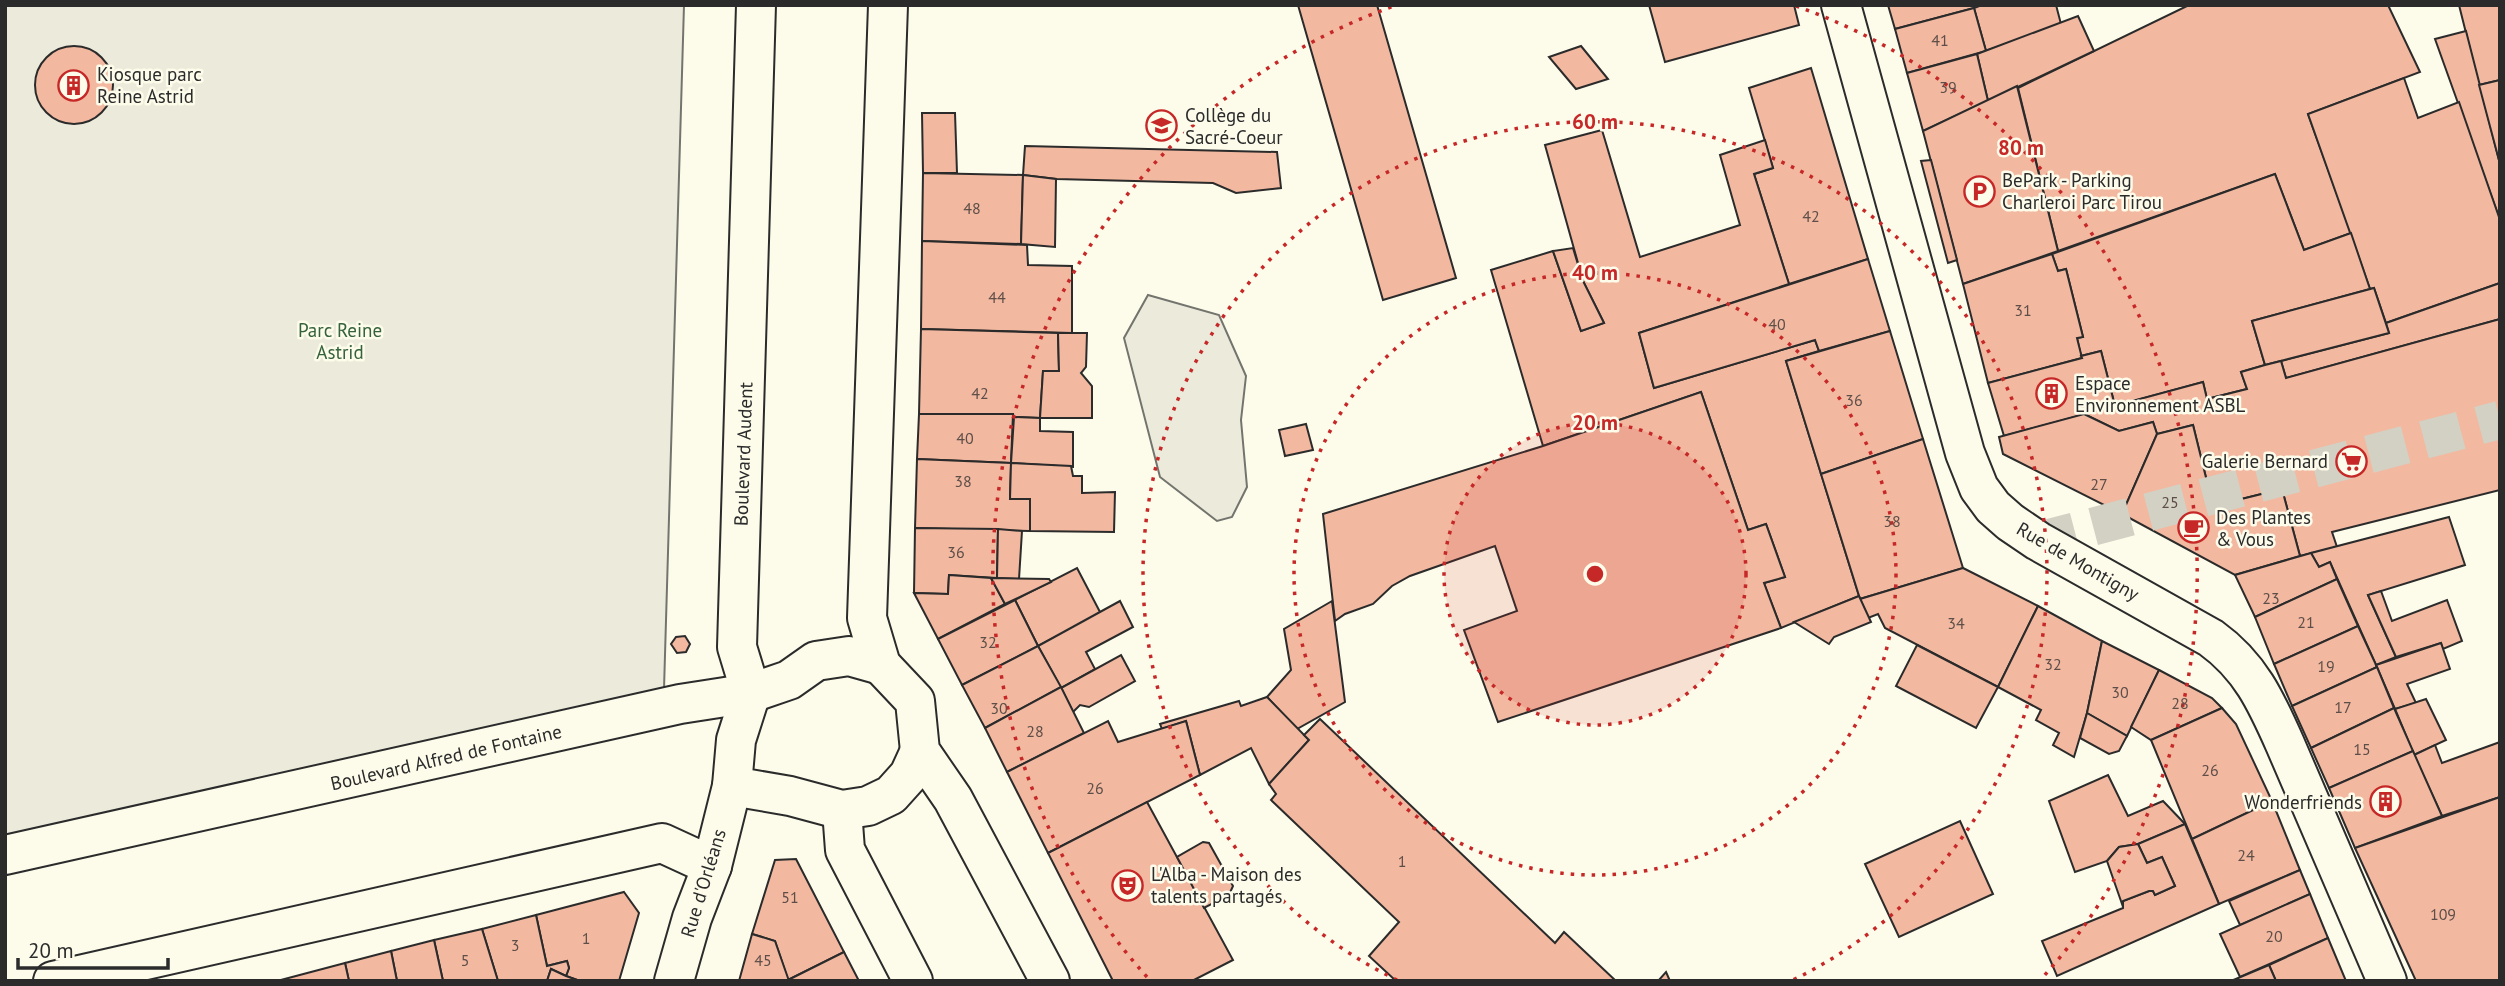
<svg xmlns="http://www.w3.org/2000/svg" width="2505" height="986" viewBox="0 0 2505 986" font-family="'PT Sans',sans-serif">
<rect width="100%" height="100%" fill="#fdfbea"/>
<!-- green -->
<g fill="#ecebdb" stroke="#74746e" stroke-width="2">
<path d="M5,5h679l-20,684 -659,148z"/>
<path d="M1148,295l71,20 27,61 -5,44 6,67 -15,30 -15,4 -57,-44 -36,-139z"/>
</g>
<!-- building -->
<g fill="#f2b8a0" stroke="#2b2b2b" stroke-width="2">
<path d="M1298,5h79l79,273 -73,22z"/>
<path d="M1649,5h145l5,20 -134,37z"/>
<path d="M1888,5h85l1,3 -79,21z"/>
<path d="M1982,5h74l5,19 -75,27 -12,-43z"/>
<path d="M2189,5h199l32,67 -112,42 43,119 -47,17 -29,-76 -217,77 -40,-163z"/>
<path d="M2459,5h41v75l-21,5z"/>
<path d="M1974,8l12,43 -79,22 -12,-44z"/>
<path d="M2078,16l16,35 -106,50 -11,-47z"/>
<path d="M2466,31l34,133v56l-65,-181z"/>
<path d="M1581,46l27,33 -32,10 -27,-32z"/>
<circle cx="74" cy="85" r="39"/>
<path d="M1977,54l11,47 -65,30 -16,-58z"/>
<path d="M1811,68l57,191 -79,25 -35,-110 19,-6 -24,-80z"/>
<path d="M2404,78l14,40 41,-16 41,118v63l-114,40 -12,-35 -4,1 -62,-175z"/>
<path d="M2500,80v84l-21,-79z"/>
<path d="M2017,86l41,165 -95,33 -40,-153z"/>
<path d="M922,113h33l2,60h-34z"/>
<path d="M1602,130l38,127 100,-32 -20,-70 45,-15 8,28 -19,6 35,110 -150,49 15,55 161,-48 4,11 -33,10 73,235 -78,32 -17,-45 21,-6 -19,-53 -18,6 -47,-138 -158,54 -52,-176 62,-19 28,80 23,-8 -21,-42 -38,-136z"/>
<path d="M1025,146l252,6 4,36 -45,5 -23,-10 -157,-4 -33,-4z"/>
<path d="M1931,160l26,100 -9,3 -27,-102z"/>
<path d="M923,173l100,2 -2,69 -99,-3z"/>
<path d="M2275,174l29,76 47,-17 19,56 -118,32 13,44 -24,7 6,17 -40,10 -4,-17 -88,24 -14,-55 -20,5 -4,-18 6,-1 -17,-68 -8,2 -6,-17z"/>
<path d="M1023,175l33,4 -1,68 -34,-3z"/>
<path d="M922,241l105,4 1,20 44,1v67l-151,-4z"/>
<path d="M1573,248l10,33 21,42 -23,8 -28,-80z"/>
<path d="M2052,254l6,17 8,-2 17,68 -6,1 5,20 -94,25 -25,-99z"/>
<path d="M1868,259l22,72 -71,20 -4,-11 -161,48 -15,-55z"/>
<path d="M2500,283v36l-214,59 -5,-17 108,-28 -3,-10z"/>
<path d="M2374,288l15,45 -124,32 -13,-44z"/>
<path d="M2500,319v171l-168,42 5,15 -37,9 -18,-67 -69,17 -20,-81 -36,9 -4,-12 -34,9 -35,-17 119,-32 4,17 40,-10 -6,-17 24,-7 16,-4 5,17z"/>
<path d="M921,329l137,4 1,38h-16l-3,47 -26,-1 -1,-3h-94z"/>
<path d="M1890,331l33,108 -102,35 -35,-113z"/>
<path d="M1058,333h29l-1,34 -5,6 11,13v32h-52l3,-47h16z"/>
<path d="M2101,351l14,55 -111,30 -16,-53 94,-25 -1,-2z"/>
<path d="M1701,392l47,138 18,-6 19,53 -21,6 17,45 -283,94 -34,-92 53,-19 -22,-65 -85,30 -18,10 -19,18 -28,10 -10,7 -12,-107 220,-68z"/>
<path d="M919,414h94l-2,49 -94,-4z"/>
<path d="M2084,414l35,17 34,-9 4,12 -35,80 -119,-60 -4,-17z"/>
<path d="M1014,417l26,1v13l33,1v35l-62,-4z"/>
<path d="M1306,424l7,26 -28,6 -6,-26z"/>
<path d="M2193,425l20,81 69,-17 18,67 -65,19 -113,-61 35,-80z"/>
<path d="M1923,439l40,129 -103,31 -39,-125z"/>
<path d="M917,459l94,4 -1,36h20v32l-115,-3z"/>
<path d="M1011,463l60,3 2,10h9v17l33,-1 -1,40 -84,-1v-32h-20z"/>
<path d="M2449,517l16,48 -97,30 28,62 -20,8 -46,-103 -11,5 -8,-14z"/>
<path d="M915,528l83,1 -1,49 -48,-3 -1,19 -34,-1z"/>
<path d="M998,529l24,2 -3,48 -22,-1z"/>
<path d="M2311,553l8,14 11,-5 7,17 -82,38 -20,-42z"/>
<path d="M1077,568l23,44 -11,8 -51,26 -23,-46z"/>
<path d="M1963,568l75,38 -40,81 -113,-59 -7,-14 -10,4 -8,-19z"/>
<path d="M949,575l42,3 14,26 -67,35 -24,-46 34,1z"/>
<path d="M991,578l58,1 2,3 -46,22z"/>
<path d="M2337,579l21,47 -84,38 -19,-47z"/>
<path d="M2381,591l11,30 55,-21 15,41 -19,8 -2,-6 -45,14 -28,-62z"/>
<path d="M1859,596l12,26 -37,15 -5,7 -35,-22z"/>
<path d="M1015,600l23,46 -76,39 -24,-46z"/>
<path d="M1120,601l13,26 -47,25 9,17 -34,19 -23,-42z"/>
<path d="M1332,601l13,101 -48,27 -30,-32 24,-27 -7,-41z"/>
<path d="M2038,606l64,35 -15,72 -13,44 -21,-12 6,-12 -23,-13 5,-10 -43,-23z"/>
<path d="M2358,626l19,41 -85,39 -18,-42z"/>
<path d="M685,636l5,8 -4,8 -9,1 -6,-9 5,-7z"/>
<path d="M2102,641l57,29 -32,66 -40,-23z"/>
<path d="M2441,643l9,26 -43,15 9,19 -21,6 -19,-44z"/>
<path d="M1917,645l81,42 -22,41 -80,-42z"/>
<path d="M1038,646l23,41 -76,41 -23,-43z"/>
<path d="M1121,655l14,26 -46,26 -9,-2 -7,7 -12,-24z"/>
<path d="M2377,667l17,41 -83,40 -19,-42z"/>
<path d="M2159,670l53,28 10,10 -71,32 -20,-13z"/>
<path d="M1061,687l23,46 -77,39 -22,-44z"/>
<path d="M1267,697l42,43 -40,44 -18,-36 -51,27 -14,-54 -24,8 -2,-5 79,-23 2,5z"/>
<path d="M2426,699l20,41 -32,15 -19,-46z"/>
<path d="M2222,708l14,16 36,77 -80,38 -41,-99z"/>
<path d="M2394,708l19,43 -84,37 -18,-40z"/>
<path d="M2087,713l40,23 -8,15 -10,3 -29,-16z"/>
<path d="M1320,719l235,224 9,-11 52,49h-220l-27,-25 30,-34 -128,-122 5,-6 -7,-10 40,-44 -5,-5z"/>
<path d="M1108,721l10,21 68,-21 14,54 -152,78 -41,-81z"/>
<path d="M2500,742v55l-58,19 -28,-61 21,-10 7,18z"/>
<path d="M2413,751l29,65 -87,32 -26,-60z"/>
<path d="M2108,775l20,41 35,-15 22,23 -47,20 -19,3 -12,14 -32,11 -26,-71z"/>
<path d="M2500,797v184h-84l-61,-133z"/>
<path d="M2272,801l28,69 -81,34 -27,-65z"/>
<path d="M1147,802l86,158 -41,21h-79l-65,-128z"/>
<path d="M1960,821l33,73 -94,43 -34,-73z"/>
<path d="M2185,824l34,80 -162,72 -15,-35 81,-33v-7l26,-10h4l2,4 20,-9 -13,-29 -15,6 -9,-19z"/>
<path d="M1203,842l6,1 24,43 -4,9 -25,13 -27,-51z"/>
<path d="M2138,844l9,19 15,-6 13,29 -20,9 -2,-4h-4l-26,10 -1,3 -15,-43 12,-14z"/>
<path d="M796,859l48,93 -56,28 -13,-39 -23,-7 23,-74z"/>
<path d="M2300,870l10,24 -70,31 -11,-24z"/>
<path d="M624,892l15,21 -20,68h-39l-14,-5 3,-8 -2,-7 -20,5 -11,-51z"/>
<path d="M2310,894l18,44 -88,39 -20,-43z"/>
<path d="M536,915l11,51 20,-5 2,7 -3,8 -15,-7 -4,12h-49l-16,-52z"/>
<path d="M482,929l16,52h-55l-9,-41z"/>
<path d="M752,934l23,7 14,40h-50z"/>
<path d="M2328,938l18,43h-70l-7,-16z"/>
<path d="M434,940l9,41h-46l-6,-30z"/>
<path d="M391,951l6,30h-48l-4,-18z"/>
<path d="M844,952l15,29 -71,-1z"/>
<path d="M345,963l4,18h-72z"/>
<path d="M2269,965l7,16h-45z"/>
<path d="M551,969l15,7 14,5h-33z"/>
<path d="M1666,972l4,9h-12z"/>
</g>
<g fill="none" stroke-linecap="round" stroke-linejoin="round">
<!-- street-tunnel -->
<path stroke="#d3d1c4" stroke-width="38" stroke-dasharray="38 19" stroke-linecap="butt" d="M2038,541l462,-121"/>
<defs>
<g id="street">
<path d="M1841,5l124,448 14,35 14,19 17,15 28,19 173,97c39,28 55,63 74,106l102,237"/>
<path d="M5,855l675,-151 71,-11"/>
<path d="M53,981l609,-138 50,23"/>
<path d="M674,981l18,-63 20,-52 20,-80"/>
</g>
<g id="secondary">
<path d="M756,5l-19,642 14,46 -15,47 -4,46 58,10 52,14 26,-4 23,-11 18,-20 11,-24"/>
<path d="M888,5l-21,613 14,47 34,36 5,50 33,48 97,182"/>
<path d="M751,693l38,-13 27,-19 33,-5 32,9"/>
<path d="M842,810l3,40 68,131"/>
</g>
</defs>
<!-- street casing -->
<use href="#street" stroke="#2b2b2b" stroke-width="42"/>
<!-- secondary casing -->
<use href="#secondary" stroke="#2b2b2b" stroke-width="42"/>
<!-- street -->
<use href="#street" stroke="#fdfbea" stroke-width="38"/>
<!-- secondary -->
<use href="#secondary" stroke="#fdfbea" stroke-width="38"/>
</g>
<!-- distance rings -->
<circle cx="1595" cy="574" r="151" fill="#c62828" fill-opacity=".12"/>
<g fill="none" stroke="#c62828" stroke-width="3.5" stroke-dasharray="3.5 7">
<circle cx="1595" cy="574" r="151"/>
<circle cx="1595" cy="574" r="301"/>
<path d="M1397 980A452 452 0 1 1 1793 980"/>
<path d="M1147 977A603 603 0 0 1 1394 6M1796 6A603 603 0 0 1 2043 977"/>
</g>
<!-- icons -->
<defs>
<symbol id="building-ring" viewBox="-11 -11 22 22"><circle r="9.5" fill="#fdfbea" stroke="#c62828" stroke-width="1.5"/><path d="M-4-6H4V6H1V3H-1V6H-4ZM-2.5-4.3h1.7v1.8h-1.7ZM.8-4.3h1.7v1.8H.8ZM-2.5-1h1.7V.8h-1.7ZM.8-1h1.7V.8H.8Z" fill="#c62828"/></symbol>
<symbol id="school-ring" viewBox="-11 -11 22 22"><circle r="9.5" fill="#fdfbea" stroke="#c62828" stroke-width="1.5"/><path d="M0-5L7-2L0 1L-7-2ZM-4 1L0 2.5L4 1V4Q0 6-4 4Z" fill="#c62828"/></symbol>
<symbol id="parking-ring" viewBox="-11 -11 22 22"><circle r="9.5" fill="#fdfbea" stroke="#c62828" stroke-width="1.5"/><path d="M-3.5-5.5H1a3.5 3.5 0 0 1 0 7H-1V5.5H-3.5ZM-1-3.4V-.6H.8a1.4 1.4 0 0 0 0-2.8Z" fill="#c62828"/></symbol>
<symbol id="supermarket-ring" viewBox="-11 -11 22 22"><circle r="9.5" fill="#fdfbea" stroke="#c62828" stroke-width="1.5"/><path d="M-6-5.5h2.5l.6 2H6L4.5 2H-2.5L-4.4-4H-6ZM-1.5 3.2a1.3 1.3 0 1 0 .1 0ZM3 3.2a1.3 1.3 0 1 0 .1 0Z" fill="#c62828"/></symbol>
<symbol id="cafe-ring" viewBox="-11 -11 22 22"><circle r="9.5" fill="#fdfbea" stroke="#c62828" stroke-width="1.5"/><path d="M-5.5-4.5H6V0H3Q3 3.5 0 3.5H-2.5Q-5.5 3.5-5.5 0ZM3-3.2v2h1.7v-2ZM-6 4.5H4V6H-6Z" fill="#c62828"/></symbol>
<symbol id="theatre-ring" viewBox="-11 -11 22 22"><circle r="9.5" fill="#fdfbea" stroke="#c62828" stroke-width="1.5"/><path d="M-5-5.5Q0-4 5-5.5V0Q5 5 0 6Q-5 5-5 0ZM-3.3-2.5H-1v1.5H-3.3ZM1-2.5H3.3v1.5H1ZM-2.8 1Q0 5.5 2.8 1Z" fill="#c62828"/></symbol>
</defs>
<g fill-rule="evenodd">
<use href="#building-ring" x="56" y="68" width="35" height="35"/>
<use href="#school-ring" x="1144" y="108" width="35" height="35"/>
<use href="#parking-ring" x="1962" y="174" width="35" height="35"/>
<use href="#building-ring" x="2034" y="376" width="35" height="35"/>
<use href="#supermarket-ring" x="2334" y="444" width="35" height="35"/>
<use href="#cafe-ring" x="2176" y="510" width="35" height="35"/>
<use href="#building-ring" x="2368" y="784" width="35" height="35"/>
<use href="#theatre-ring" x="1110" y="868" width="35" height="35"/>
</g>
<g text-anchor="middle" stroke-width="5" stroke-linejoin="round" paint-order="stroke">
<!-- number labels -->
<g font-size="16" fill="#5d4e48">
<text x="1940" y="46">41</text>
<text x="1948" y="93">39</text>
<text x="972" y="214">48</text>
<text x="1811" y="222">42</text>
<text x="997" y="303">44</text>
<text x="2023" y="316">31</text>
<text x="1777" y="330">40</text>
<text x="980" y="399">42</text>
<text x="1854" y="406">36</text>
<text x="965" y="444">40</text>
<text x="963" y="487">38</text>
<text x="2099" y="490">27</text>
<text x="2170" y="508">25</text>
<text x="1892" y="527">38</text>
<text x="956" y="558">36</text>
<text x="2271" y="604">23</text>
<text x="2306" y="628">21</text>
<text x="1956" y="629">34</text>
<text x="988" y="648">32</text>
<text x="2053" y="670">32</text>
<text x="2326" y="672">19</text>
<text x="2120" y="698">30</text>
<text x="2180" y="709">28</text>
<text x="2343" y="713">17</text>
<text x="999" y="714">30</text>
<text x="1035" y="737">28</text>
<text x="2362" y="755">15</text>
<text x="2210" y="776">26</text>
<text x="1095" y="794">26</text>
<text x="2246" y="861">24</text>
<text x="1402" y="867">1</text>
<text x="790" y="903">51</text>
<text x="2443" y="920">109</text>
<text x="2274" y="942">20</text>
<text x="586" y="944">1</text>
<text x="515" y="951">3</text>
<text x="465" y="966">5</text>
<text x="763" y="966">45</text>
</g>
<!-- poi labels -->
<g font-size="19" fill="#2b2b2b" stroke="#fdfbea" text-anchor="start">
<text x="97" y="81">Kiosque parc<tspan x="97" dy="22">Reine Astrid</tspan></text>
<text x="1185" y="122">Collège du<tspan x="1185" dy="22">Sacré-Coeur</tspan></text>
<text x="2002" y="187">BePark - Parking<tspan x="2002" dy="22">Charleroi Parc Tirou</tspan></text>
<text x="2075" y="390">Espace<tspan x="2075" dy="22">Environnement ASBL</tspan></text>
<text x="2328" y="468" text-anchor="end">Galerie Bernard</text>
<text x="2216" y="524">Des Plantes<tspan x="2216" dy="22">&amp; Vous</tspan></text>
<text x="2362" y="809" text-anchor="end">Wonderfriends</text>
<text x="1151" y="881">L'Alba - Maison des<tspan x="1151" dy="22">talents partagés</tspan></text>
</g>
<!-- park labels -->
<g font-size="19" fill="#34623c" stroke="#fdfbea">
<text x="340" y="337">Parc Reine<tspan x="340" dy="22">Astrid</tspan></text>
</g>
<!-- street labels -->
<g font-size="19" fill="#2b2b2b" stroke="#fdfbea">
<text transform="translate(743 454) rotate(-88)" y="7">Boulevard Audent</text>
<text transform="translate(2078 561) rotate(30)" y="7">Rue de Montigny</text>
<text transform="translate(446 757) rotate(-13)" y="7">Boulevard Alfred de Fontaine</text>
<text transform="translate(703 883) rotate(-73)" y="7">Rue d'Orléans</text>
</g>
</g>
<circle cx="1595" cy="574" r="10" fill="#c62828" stroke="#fdfbea" stroke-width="3.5"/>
<g font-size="21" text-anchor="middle" font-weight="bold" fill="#c62828" stroke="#fdfbea" stroke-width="5" stroke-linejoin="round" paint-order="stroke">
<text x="1595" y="129">60 m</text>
<text x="2021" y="155">80 m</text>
<text x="1595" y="280">40 m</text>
<text x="1595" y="430">20 m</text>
</g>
<!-- border -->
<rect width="2505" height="986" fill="none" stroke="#2b2b2b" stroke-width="14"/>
<!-- scale -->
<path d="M18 958v10h150v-10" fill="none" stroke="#2b2b2b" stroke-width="3.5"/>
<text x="28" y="958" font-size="21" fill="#2b2b2b" stroke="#fdfbea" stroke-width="5" paint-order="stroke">20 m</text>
</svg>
